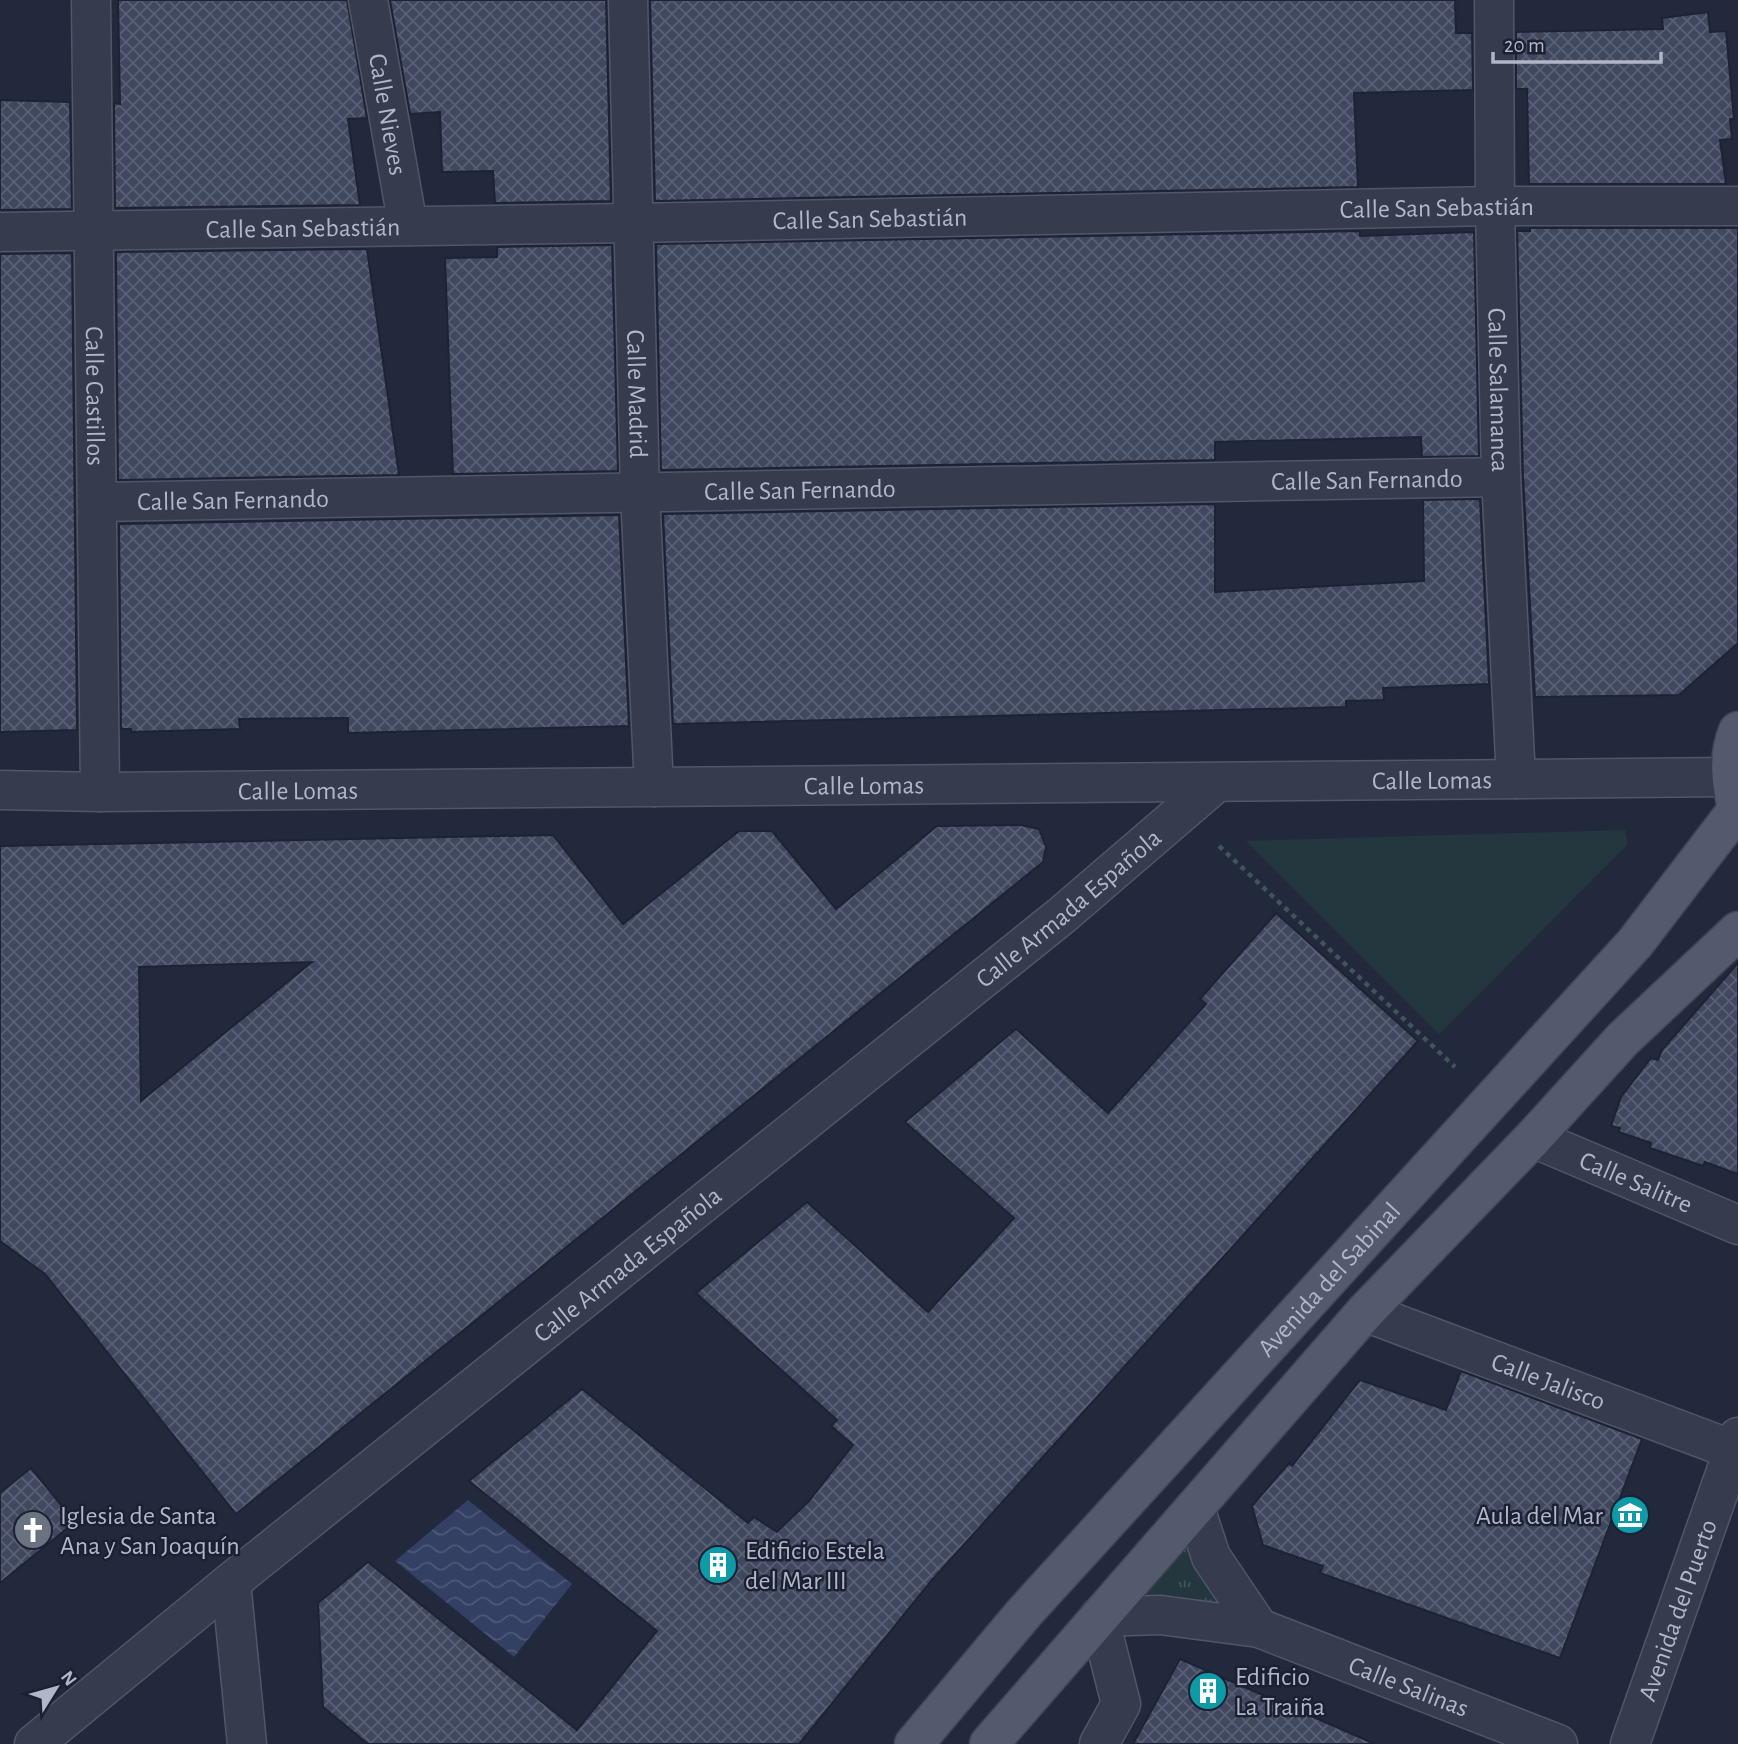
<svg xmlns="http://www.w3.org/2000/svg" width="1738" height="1744" viewBox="0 0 1738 1744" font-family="'Alegreya Sans',sans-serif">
<defs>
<pattern id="grass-tufts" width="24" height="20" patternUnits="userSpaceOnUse" patternTransform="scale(1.75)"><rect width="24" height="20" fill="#24373e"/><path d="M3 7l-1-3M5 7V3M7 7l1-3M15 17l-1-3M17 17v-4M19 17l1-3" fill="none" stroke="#415258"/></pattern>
<pattern id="water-waves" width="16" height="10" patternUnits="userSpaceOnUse" patternTransform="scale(1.75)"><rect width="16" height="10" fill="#333f63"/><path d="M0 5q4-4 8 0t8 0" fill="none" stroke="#4e5878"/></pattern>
<pattern id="building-cross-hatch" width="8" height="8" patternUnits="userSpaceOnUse" patternTransform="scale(1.75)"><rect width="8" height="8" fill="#40485f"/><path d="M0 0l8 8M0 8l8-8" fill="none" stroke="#596074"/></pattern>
</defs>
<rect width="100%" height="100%" fill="#22293d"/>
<!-- grass -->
<path fill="url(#grass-tufts)" d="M1191,1527l48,88 -119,-9z"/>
<!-- park -->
<path fill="#24373e" d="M1625,830l3,14 -189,190 -193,-193z"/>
<!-- water -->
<path fill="url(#water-waves)" d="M468,1500l104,84 -58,73 -119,-96z"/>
<!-- building -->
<g fill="url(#building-cross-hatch)" stroke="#1d2334" stroke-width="2" fill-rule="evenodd">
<path d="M118,0h229l20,118 -19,1 12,86 -245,3 -1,-105 6,1z"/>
<path d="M390,0h216l5,201 -116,2 -2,-32 -51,1 -2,-60 -30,2z"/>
<path d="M650,0h805l1,33h16l1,57 -119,3 4,94 -703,14z"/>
<path d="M1708,12l2,20 16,-1 8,88h-4l2,20 -12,1 6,44h-197l-2,-95h-11v-57l147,-3 -1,-11z"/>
<path d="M0,100l70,2 2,107 -72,1z"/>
<path d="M1530,228h208v415l-59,52 -144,2 -12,-221 -6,-245h13z"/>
<path d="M1360,231v5l114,-4 5,224 -57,1 -1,-20 -206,5v18l-554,10 -5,-226z"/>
<path d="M612,245l6,226 -165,3 -8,-216 52,-1v-10z"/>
<path d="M367,249l32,226 -281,5 -2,-228z"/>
<path d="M72,253l5,477 -77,2v-478z"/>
<path d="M1480,499l9,185 -106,4 1,12 -38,1v6l-673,17 -10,-210 552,-10v88l209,-11 -1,-81z"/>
<path d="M619,515l10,211 -281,7v-15l-109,1 1,10 -109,3v-3h-10l-2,-205z"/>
<path d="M1021,825l18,4 7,18 -3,15 -807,652 -191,-240 -45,-33v-395l553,-11 70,89 116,-93h33l64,78 101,-83zM312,962l-171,139 -2,-134z"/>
<path d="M1276,913l142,128 -486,539 -133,164h-431l-45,-37 -5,-104 50,-41 209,168 80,-99 -188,-150 113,-92 166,134 6,-6 23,15 32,-31 44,-56 -22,-19 6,-6 -141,-127 111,-91 121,110 86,-94 -109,-96 111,-93 92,84 98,-109 -6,-5z"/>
<path d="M1738,963v211l-33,-12 -2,4 -53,-18 1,-5 -32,-11 1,-4 -9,-2 10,-29 30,-39 7,2 4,-10z"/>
<path d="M1461,1371l181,68 -82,219 -240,-85 3,-7 -60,-21 -11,-39 37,-43 3,3 68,-86 86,30z"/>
<path d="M31,1468l44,54 -75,61v-90z"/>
<path d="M1180,1659l195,85h-242z"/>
</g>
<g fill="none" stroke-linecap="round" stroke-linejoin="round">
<defs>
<g id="minor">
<path id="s1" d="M91,0l9,792"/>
<path id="s2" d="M368,0l40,226"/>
<path id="s3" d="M628,0l12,493 14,294"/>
<path id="s4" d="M1494,0l1,206 6,271 15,302"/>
<path id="s5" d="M0,232l632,-9 863,-17h243"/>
<path id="s6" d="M98,502l1403,-25"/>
<path id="s7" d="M0,790l100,2 1630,-15"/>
<path id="s8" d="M1533,1138l205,87"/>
<path id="s9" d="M1365,1312l368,138"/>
<path d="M1195,1508l16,49 48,71"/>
<path d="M231,1582l16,162"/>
<path id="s10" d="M34,1744l197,-162 830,-666 156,-134"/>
<path id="s11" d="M1099,1744l22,-40 -22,-87 61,-2 99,13 299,116"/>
<path id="s12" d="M1630,1744l108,-307"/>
</g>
<g id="major">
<path d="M1738,731c-11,26 -7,54 0,80"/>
<path id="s13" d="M914,1744l110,-131 611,-670 102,-133"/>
<path d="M989,1744l376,-432 168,-174 90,-99 115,-108"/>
</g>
</defs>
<!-- minor casing -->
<use href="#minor" stroke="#515668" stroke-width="41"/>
<!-- major casing -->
<use href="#major" stroke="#3f4556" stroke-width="41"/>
<!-- path -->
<path stroke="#42545b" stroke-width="4.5" stroke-dasharray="5 5" stroke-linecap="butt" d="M1219,846l236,221"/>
<!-- minor -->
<use href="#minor" stroke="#363c4d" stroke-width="38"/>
<!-- major -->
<use href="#major" stroke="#535a6d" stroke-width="38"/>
</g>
<!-- icons -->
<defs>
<symbol id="museum-disc" viewBox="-11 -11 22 22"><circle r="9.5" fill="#0f9aa8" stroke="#1b2132"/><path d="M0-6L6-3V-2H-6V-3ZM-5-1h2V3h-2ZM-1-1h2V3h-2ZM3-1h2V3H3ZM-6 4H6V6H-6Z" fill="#fff"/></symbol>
<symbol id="church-disc" viewBox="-11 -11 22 22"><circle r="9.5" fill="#6b7280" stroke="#1b2132"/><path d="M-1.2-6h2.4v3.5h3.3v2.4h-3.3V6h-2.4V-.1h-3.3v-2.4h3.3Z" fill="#fff"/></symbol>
<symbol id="building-disc" viewBox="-11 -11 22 22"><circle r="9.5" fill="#0f9aa8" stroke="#1b2132"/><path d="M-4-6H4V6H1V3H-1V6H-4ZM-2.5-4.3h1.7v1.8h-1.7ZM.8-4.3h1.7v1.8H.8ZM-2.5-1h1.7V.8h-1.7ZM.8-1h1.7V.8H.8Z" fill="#fff"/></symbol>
</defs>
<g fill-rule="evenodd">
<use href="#museum-disc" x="1608" y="1493" width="44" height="44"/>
<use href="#church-disc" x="11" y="1508" width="44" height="44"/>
<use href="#building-disc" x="696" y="1543" width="44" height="44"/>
<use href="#building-disc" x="1186" y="1669" width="44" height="44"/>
</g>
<g text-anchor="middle" stroke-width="5" stroke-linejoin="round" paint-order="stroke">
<!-- street labels -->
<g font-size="26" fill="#b1b6c8" stroke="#1b2132">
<text dy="9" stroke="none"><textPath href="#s2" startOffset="116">Calle Nieves</textPath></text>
<text dy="9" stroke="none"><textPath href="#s5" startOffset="1437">Calle San Sebastián</textPath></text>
<text dy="9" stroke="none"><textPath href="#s5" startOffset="870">Calle San Sebastián</textPath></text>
<text dy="9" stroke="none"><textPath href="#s5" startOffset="303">Calle San Sebastián</textPath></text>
<text dy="9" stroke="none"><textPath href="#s4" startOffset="390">Calle Salamanca</textPath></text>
<text dy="9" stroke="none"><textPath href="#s3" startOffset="394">Calle Madrid</textPath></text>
<text dy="9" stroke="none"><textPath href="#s1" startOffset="396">Calle Castillos</textPath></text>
<text dy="9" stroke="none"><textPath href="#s6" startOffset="1269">Calle San Fernando</textPath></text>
<text dy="9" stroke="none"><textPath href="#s6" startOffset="702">Calle San Fernando</textPath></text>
<text dy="9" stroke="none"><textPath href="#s6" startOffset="135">Calle San Fernando</textPath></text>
<text dy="9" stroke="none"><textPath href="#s7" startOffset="1432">Calle Lomas</textPath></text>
<text dy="9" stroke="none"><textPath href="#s7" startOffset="864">Calle Lomas</textPath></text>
<text dy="9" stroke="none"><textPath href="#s7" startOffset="298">Calle Lomas</textPath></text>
<text dy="9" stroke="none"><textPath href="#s10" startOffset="1330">Calle Armada Española</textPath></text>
<text dy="9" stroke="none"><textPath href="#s8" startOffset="112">Calle Salitre</textPath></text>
<text dy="9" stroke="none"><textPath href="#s10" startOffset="763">Calle Armada Española</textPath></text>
<text dy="9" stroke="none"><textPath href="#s13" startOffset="623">Avenida del Sabinal</textPath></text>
<text dy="9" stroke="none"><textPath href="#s9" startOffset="196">Calle Jalisco</textPath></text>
<text dy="9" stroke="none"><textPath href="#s12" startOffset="142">Avenida del Puerto</textPath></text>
<text dy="9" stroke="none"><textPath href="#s11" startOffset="457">Calle Salinas</textPath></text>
</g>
<!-- poi labels -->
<g font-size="26" fill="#b1b6c8" stroke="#1b2132" text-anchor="start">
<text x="60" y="1524">Iglesia de Santa<tspan x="60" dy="30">Ana y San Joaquín</tspan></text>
<text x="1603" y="1524" text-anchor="end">Aula del Mar</text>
<text x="745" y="1559">Edificio Estela<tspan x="745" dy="30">del Mar III</tspan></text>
<text x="1235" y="1685">Edificio<tspan x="1235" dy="30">La Traiña</tspan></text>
</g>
</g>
<!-- north arrow -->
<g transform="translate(56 1688) rotate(53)" stroke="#1b2132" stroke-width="5" paint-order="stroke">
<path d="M0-5L12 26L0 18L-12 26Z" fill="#b1b6c8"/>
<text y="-10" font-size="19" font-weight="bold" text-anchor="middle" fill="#b1b6c8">N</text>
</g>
<!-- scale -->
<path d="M1493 52v10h168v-10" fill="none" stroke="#b1b6c8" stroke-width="3.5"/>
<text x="1504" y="52" font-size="21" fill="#b1b6c8" stroke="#1b2132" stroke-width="5" paint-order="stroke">20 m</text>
</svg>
